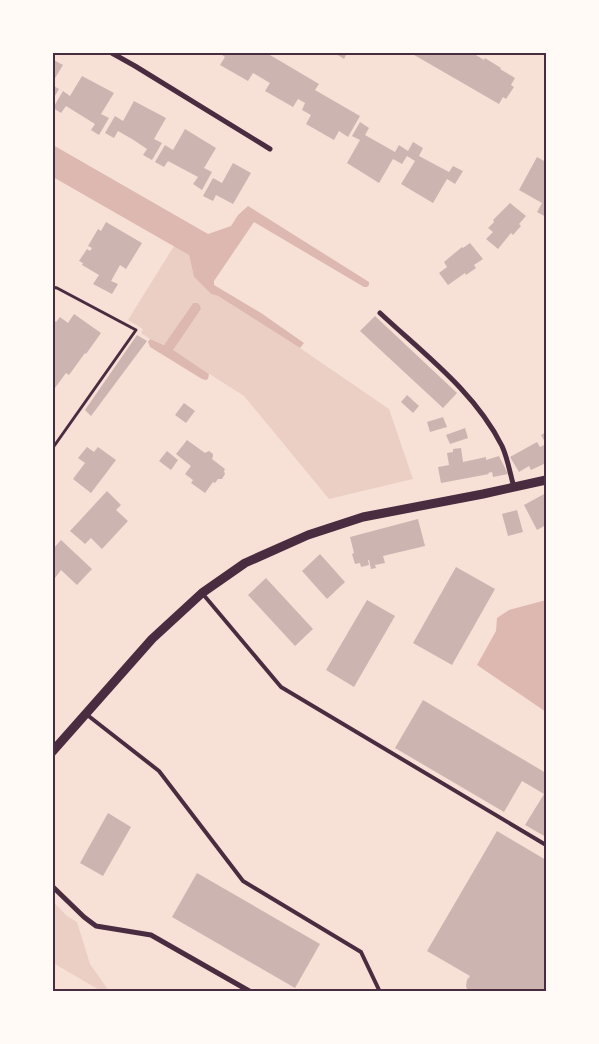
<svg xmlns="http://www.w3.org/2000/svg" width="599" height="1044" viewBox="0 0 599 1044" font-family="Roboto,sans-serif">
<rect width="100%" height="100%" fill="#f7e1d7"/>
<!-- green -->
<g fill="#ebcfc5">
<path d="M174,246l15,9 5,22 17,17 7,2 82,52 89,61 24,70 -84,20 -85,-103 -72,-46 29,-41 -9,-5 -28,41 -14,-6 -9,-6 2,-4 -15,-9z"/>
<path d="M53,902l14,14 10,6 13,42 19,27h-8l-48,-28z"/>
</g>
<!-- water -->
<g fill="#dcb8b0">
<path d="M53,145l155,89 23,-8 7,-11 10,-9 121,76v3l-2,2h-3l-110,-65 -40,59v4l47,28 43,30 -4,5 -82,-52 -7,-2 -17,-17 -5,-22 -136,-78z"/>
<path d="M193,303h4l2,1 2,5 -28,41 36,24 -1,5 -2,1 -4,-1 -52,-32 -2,-5 2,-3 14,6z"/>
<path d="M546,600v112l-69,-47 19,-34 1,-13 12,-8z"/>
</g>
<!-- building -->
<g fill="#ccb4b1">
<path d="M218,52h47l54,32 -4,6 45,26 -12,21 -9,-6 -5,9 -28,-16 5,-9 -9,-5 3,-7 -7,-4 -5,8 -28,-16 5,-8 -17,-10 -5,8 -28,-16 5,-8z"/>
<path d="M333,52h13l1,1 -3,6z"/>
<path d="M409,52h62l13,8 1,-2 16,10 -1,1 15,9 -4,7 3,2 -8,12 -3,-2 -4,7z"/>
<path d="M52,59l11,6 -11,18z"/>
<path d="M82,76l32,17 -13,21 8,4 -10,17 -8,-5 4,-6 -29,-18 -5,7 -8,-5 10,-17 7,5z"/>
<path d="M52,85l7,4 -7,12z"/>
<path d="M134,101l32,17 -12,21 8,4 -10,17 -9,-5 4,-6 -15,-10 -14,-8 -4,7 -9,-5 10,-17 8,5z"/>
<path d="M360,122l9,6 -4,7 30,17 4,-7 9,6 5,-9 10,6 -4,8 30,16 4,-6 10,5 -8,13 -8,-5 -14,24 -32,-19 14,-23 -8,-5 -5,8 -9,-5 -14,24 -32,-20 13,-23 -8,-4z"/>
<path d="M185,129l31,19 -12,20 8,4 -10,18 -9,-6 5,-7 -30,-16 -4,6 -9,-5 10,-17 8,5z"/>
<path d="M537,157l9,5v55l-9,-5 5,-9 -23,-13z"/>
<path d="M233,163l18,10 -18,31 -17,-9 -3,6 -10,-5 10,-18 9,5z"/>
<path d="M510,203l16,13 -7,8 2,2 -8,9 -2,-2 -13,16 -12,-10 7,-7 -5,-4 6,-6 -1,-2z"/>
<path d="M106,222l36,21 -16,26 -6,-4 -9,16 7,3 -6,10 -19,-10 6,-9 -17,-10 1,-2 -4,-2 8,-12 3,2 2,-3 -4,-2 10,-17 3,2z"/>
<path d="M470,243l13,16 -9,6 2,3 -10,7 -1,-2 -17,12 -9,-12 8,-6 -3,-5 18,-15 1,1z"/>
<path d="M74,314l27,19 -15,21 -1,-1 -16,22 -3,-2 -14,19v-70l2,-2 2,2 4,-5 8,6z"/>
<path d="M375,316l82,77 -14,15 -83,-77z"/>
<path d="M137,335l10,6 -56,75 -6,-6z"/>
<path d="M407,395l12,11 -6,7 -12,-11z"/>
<path d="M184,403l11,8 -9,12 -11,-8z"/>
<path d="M443,417l4,10 -17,5 -3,-10z"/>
<path d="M465,428l3,10 -18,6 -4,-9z"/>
<path d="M546,432v31l-15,7 -2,-4 -10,6 -9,-15 27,-15 3,5 6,-3 -5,-9z"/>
<path d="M187,440l18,13 4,-2 4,3v2l-1,3 13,10 -1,2 1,3 -3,5h-4l-3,4 -2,-1 -8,11 -14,-10 2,-3 -8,-6 6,-8 -15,-12z"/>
<path d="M87,447l7,5 4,-5 18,13 -25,33 -18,-14 12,-16 -7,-5z"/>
<path d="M461,448l2,14 23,-5v3l13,-4 9,18 -15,3 -1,-5 -4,1 1,1 -48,9 -3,-16 11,-2 -2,-12 6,-1v-3z"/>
<path d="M167,451l11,9 -7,10 -12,-9z"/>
<path d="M107,491l14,14 -5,5 12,11 -26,28 -11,-11 -6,6 -15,-13z"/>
<path d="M546,493v32l-9,5 -13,-25z"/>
<path d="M517,510l6,22 -15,4 -6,-22z"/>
<path d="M418,519l7,27 -42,10 2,7 -10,2 1,3 -5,1 -2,-9h-1l1,5 -8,2 -1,-4 -5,1 -3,-10 2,-1 -4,-16z"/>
<path d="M61,540l31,29 -15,16 -16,-15 -6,8 -3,-2v-26z"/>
<path d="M320,554l25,28 -18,17 -25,-28z"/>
<path d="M456,567l39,22 -43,76 -39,-22z"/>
<path d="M266,578l47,51 -18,17 -47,-51z"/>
<path d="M367,600l28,16 -41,71 -28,-17z"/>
<path d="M423,700l123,73v64l-21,-12 19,-31 -22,-13 -18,31 -109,-64z"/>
<path d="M108,813l23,14 -28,49 -23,-13z"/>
<path d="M497,831l49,29v132h-78l-2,-6 1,-6 3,-4 -43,-25z"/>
<path d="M197,873l123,71 -25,44 -123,-71z"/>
</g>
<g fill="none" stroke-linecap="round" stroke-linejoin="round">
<!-- path -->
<path stroke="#4a2c40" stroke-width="3" d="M52,287l5,1 79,42 -84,119"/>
<!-- service -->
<g stroke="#4a2c40" stroke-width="4">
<path d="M202,593l79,94 265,158"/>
<path d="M86,714l73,57 84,110 118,71 19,40"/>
</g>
<!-- minor -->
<g stroke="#4a2c40" stroke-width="5">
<path d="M110,52l25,14 135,83"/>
<path d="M380,313c44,41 95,79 122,133 6,13 8,28 12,41"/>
<path d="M52,886l32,31 12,9 55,9 100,57"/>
</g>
<!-- tertiary -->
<path stroke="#4a2c40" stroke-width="9" d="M52,752l100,-113 50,-46 43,-30 63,-28 55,-18 120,-23 63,-14"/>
</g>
<!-- border -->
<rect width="599" height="1044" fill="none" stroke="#fffaf5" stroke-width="108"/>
<rect x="54" y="54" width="491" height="936" fill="none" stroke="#4a2c40" stroke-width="2"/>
</svg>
